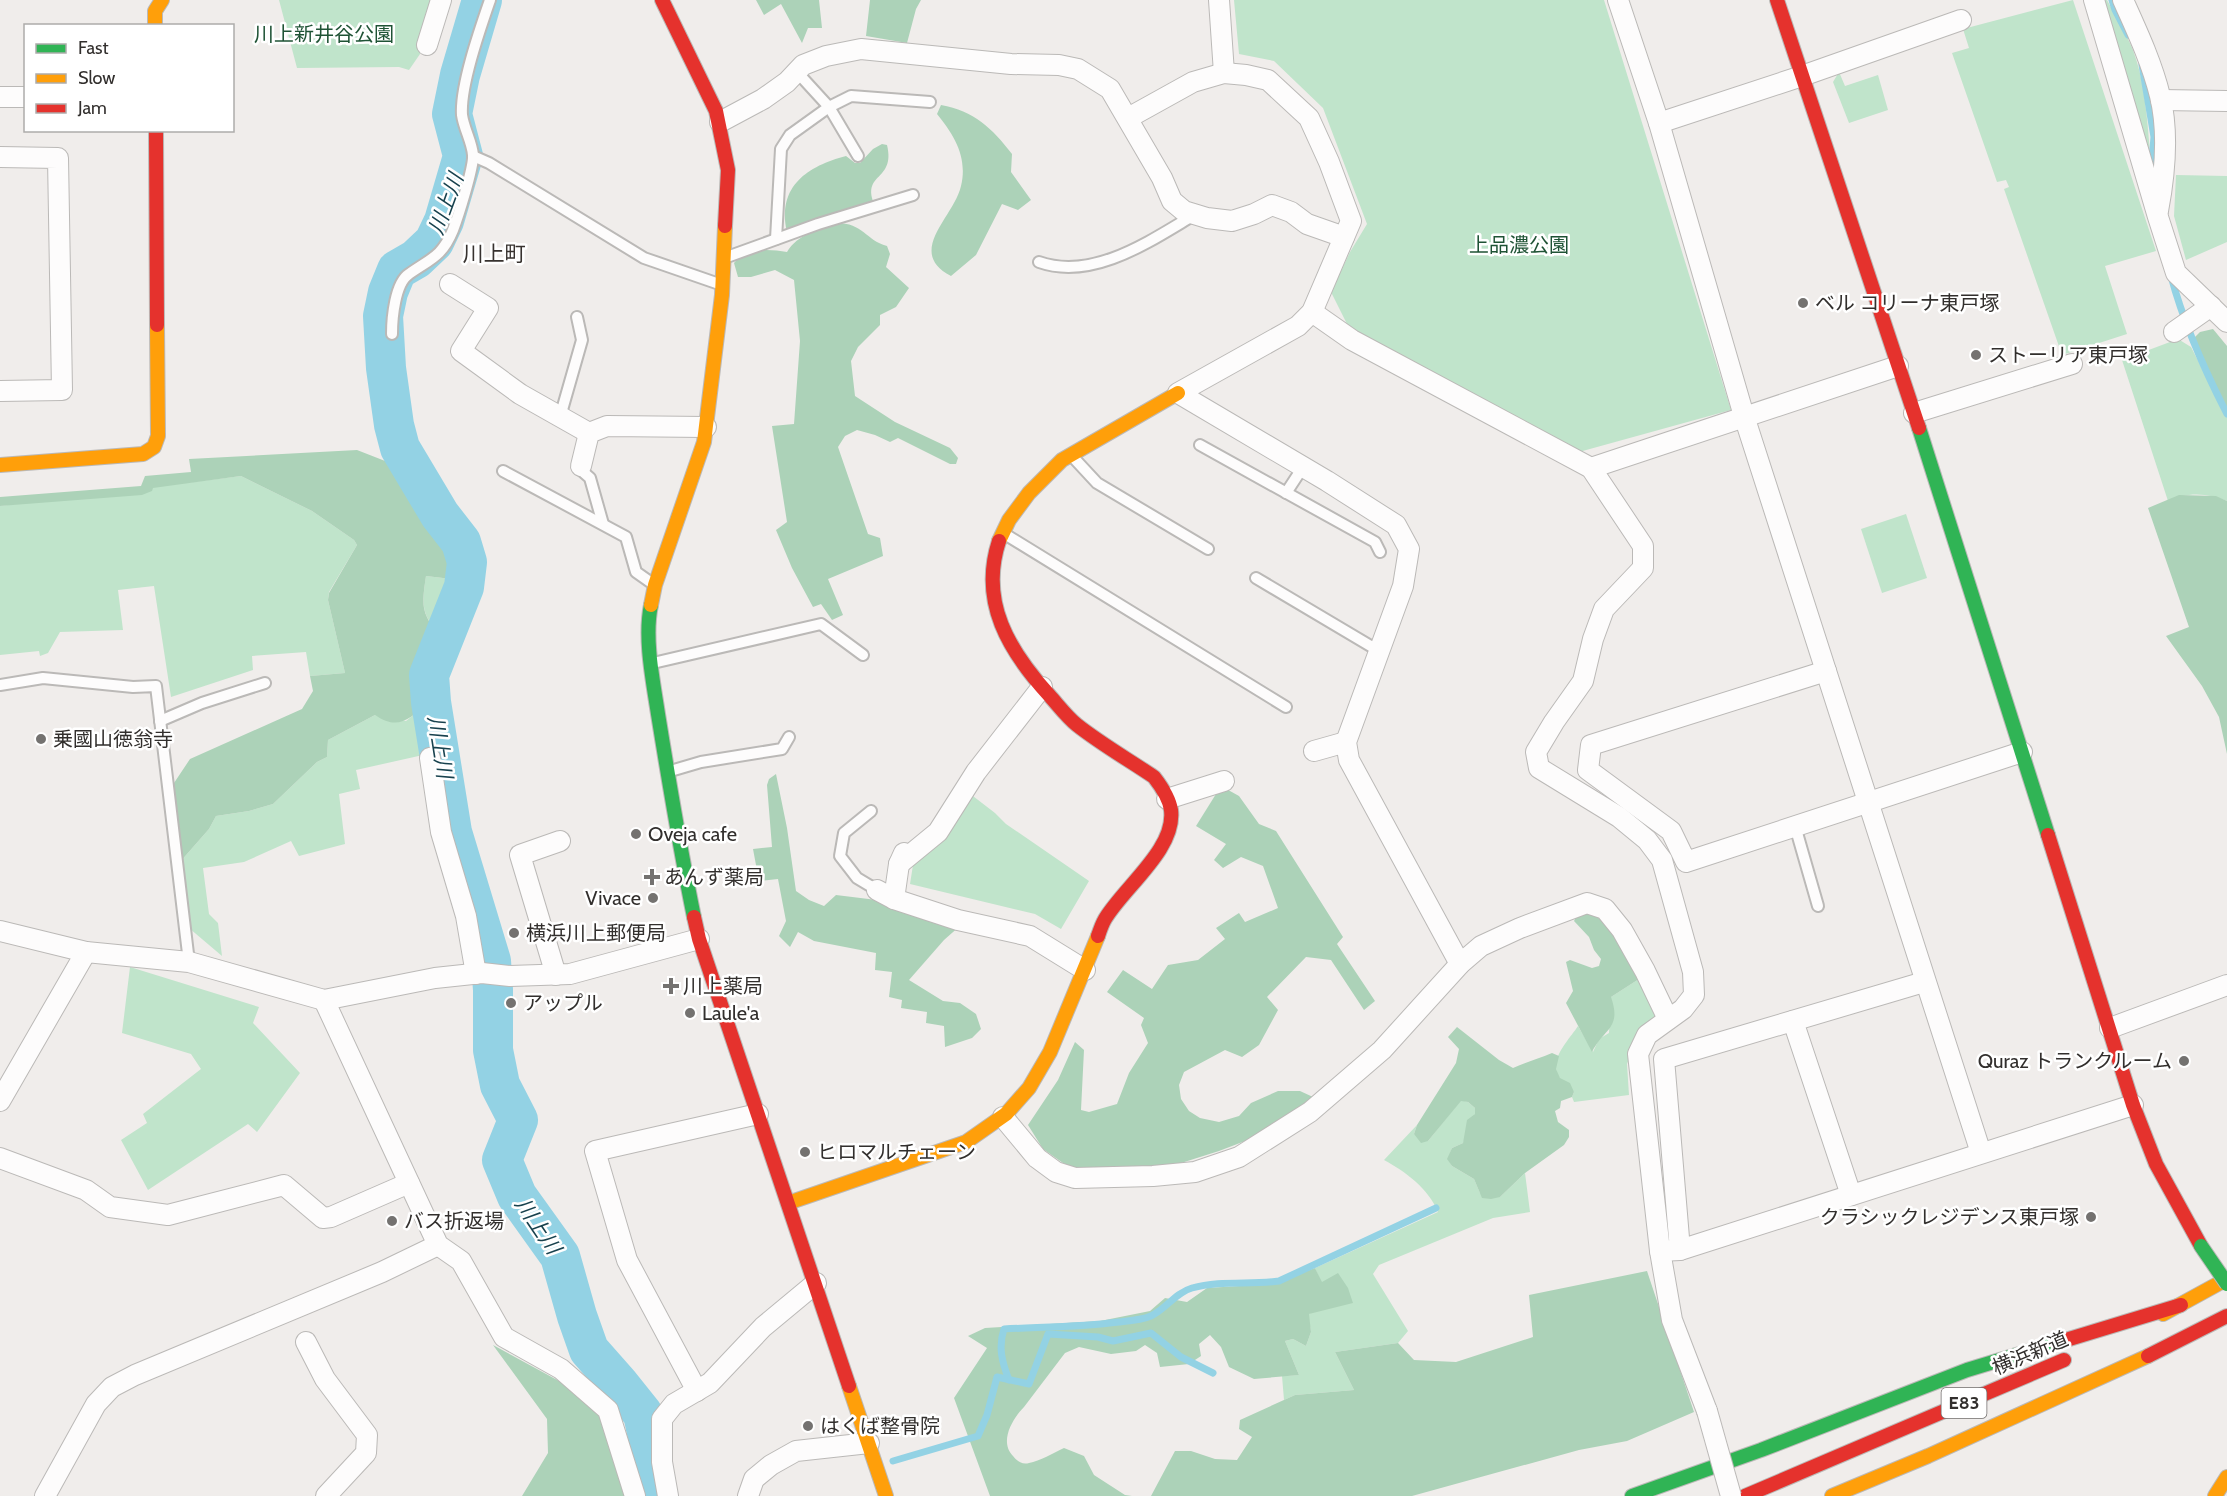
<svg xmlns="http://www.w3.org/2000/svg" width="2227" height="1496" viewBox="0 0 2227 1496" font-family="Cabin,'Noto Sans JP',sans-serif">
<rect width="100%" height="100%" fill="#f0edeb"/>
<!-- green -->
<g fill="#c0e4cb">
<path d="M279,0h155l-14,54 -11,16 -10,-3 -102,1z"/>
<path d="M1234,0h370l127,410 -152,42 -230,-124 -18,-36 19,-40 17,-28 -44,-116 -49,-47 -35,-7z"/>
<path d="M2073,0l83,251 -51,15 22,68 -65,21 -58,-166 5,-2 -3,-7 -9,2 -45,-129 17,-5 -6,-19z"/>
<path d="M2101,0h6c9,17 19,33 26,50 12,32 14,68 17,102z"/>
<path d="M1839,72l6,14 33,-11 10,35 -39,13 -16,-41z"/>
<path d="M2176,175l51,1v66l-41,18 -12,-44z"/>
<path d="M2178,339l13,8 36,71v83c-18,-8 -41,-9 -59,0l-46,-141z"/>
<path d="M241,476l71,35 42,29 3,5 -28,47 -1,8 17,73 -35,3 -4,-24 -54,4 1,14 -82,27 -17,-111 -36,4 5,40 -63,2 -12,21 -8,3 -1,-5 -39,4v-149z"/>
<path d="M1906,514l21,64 -45,15 -21,-64z"/>
<path d="M426,576l34,4 -5,21 -14,38c-19,-27 -20,-30 -15,-63z"/>
<path d="M427,704l5,49 -76,17 4,19 -21,5 6,50 -46,12 -8,-15 -47,21 -41,6 6,46 9,9 4,33 -33,-28 -9,-66 29,-33 7,-13 33,-5 24,-7 44,-42 10,-5 1,-17 47,-25 31,6z"/>
<path d="M969,793l26,20 11,11 83,57 -28,48 -26,-15 -125,-30 3,-19z"/>
<path d="M130,967l129,40 -6,16 47,50 -43,59 -9,-8 -100,66 -27,-50 26,-17 -4,-9 58,-45 -10,-15 -69,-21z"/>
<path d="M1639,979l20,40 -22,19 -10,26 2,31 -55,7 -2,-5 2,-5c-6,-6 -18,-14 -18,-23 -2,-15 15,-32 22,-43l15,26 6,-13 10,-6 2,-36z"/>
<path d="M1461,1100l7,2 7,6v6l-12,29 -11,5 -4,11 4,7 22,13 6,14 20,4 25,-24 5,39 -37,6 -114,47 -6,9 35,57 -10,12 -63,9 19,38 -59,5 -11,5 -2,-24 17,-1 -14,-34 8,-2 13,7 5,-14 -3,-18 8,-3 5,-29 -6,-14 123,-56c-10,-24 -32,-40 -54,-52l33,-35 -3,9 14,7z"/>
</g>
<!-- forest -->
<g fill="#acd2b8">
<path d="M756,0h63l3,28h-14l-6,15 -21,-39 -17,11z"/>
<path d="M870,0h51l-5,9 -9,34 -41,-7z"/>
<path d="M941,105c33,6 51,23 71,49l-1,18 20,28 -13,10 -16,-6 -26,51 -25,21c-46,-24 3,-59 10,-90 7,-29 -7,-51 -24,-72z"/>
<path d="M882,144l5,1c9,37 -27,27 -12,61l-88,25c-10,-45 21,-65 59,-75l9,7h5l13,-14z"/>
<path d="M836,223c28,0 29,17 51,23l3,8 -4,13 23,21 -13,19 -16,8v10l-22,22 -7,14 4,35 40,26 55,26 8,10 -2,6h-6l-52,-26 -8,4 -15,-7 -18,-5 -12,6 -7,11 30,87 12,4 3,18 -55,23 15,36 -11,5 -11,-16 -8,3 -21,-39 -16,-38 11,-8 -15,-96 22,-2 6,-83 -6,-61 -19,-10 -24,7h-13l-4,-14c13,-16 35,-14 53,-11 11,-18 31,-22 49,-29z"/>
<path d="M2213,329l14,17v64l-34,-71 7,-7z"/>
<path d="M357,450l46,18 49,71 8,20v21l-34,-4c-5,34 -4,36 15,63l-15,35 1,30c-18,15 -29,27 -52,11l-47,25 -1,17 -10,5 -44,42 -24,7 -33,5 -7,13 -29,33 -8,-76 18,-27 112,-50 11,-18 -3,-15 35,-3 -17,-73 1,-7 28,-48 -3,-5 -42,-29 -71,-35 -88,12 -1,3 -10,4 -142,11v-9l141,-11 4,-10 46,-4 -2,-13z"/>
<path d="M2179,495l37,1 11,5v253l-8,-37 -17,-31 -36,-50 23,-9 -41,-119z"/>
<path d="M776,774l11,54 9,63 13,9 15,6 12,-11 57,7 68,23 -17,15 -35,40 34,21 17,2 16,11 5,15 -9,9 -27,9 -1,-21 -18,-3 1,-11 -26,-4 1,-8 -13,-3 3,-25 -17,-2 1,-17 -62,-12 -16,-9 -8,15 -11,-11 7,-15 -8,-42 -19,2 -6,-32 19,-2 -5,-62 2,-6z"/>
<path d="M1221,786l18,10 20,28 17,7 67,106 -6,7 38,57 -11,9 -33,-50 -25,-3 -39,40 11,13 -19,35 -17,12 -17,-7 -41,22 -5,13 2,14 8,12 11,7 19,4 20,-6 12,-13 27,-12h22l13,6 -10,10 -37,26 -47,18 -41,13 -29,6 -68,1 -18,-8 -20,-14 -15,-24 30,-45 17,-38 9,8 -3,60 8,2 28,-8 12,-31 19,-30 -7,-18 3,-7 -37,-26 16,-22 29,19 16,-24 30,-5 27,-21 -9,-11 23,-15 6,9 33,-14 -15,-42 -22,-9 -18,11 -9,-8 12,-16 -30,-18z"/>
<path d="M1587,913c28,7 39,43 52,66l-28,18c11,32 -7,31 -19,55l-26,-49 7,-12 -7,-29 4,-2 22,8 7,-2 2,-7 -7,-9 -5,-13 -15,-16 2,-4z"/>
<path d="M1457,1027l42,33 14,8c13,-6 25,-9 39,-15l7,3 -3,13 4,9 10,5 4,9 -2,5 -11,4 -1,7 -5,3 3,11 11,8v7l-5,8 -39,28 -25,24 -9,2 -9,-1 -8,-19 -22,-13 -5,-7 5,-11 11,-5 4,-23 8,-6v-6l-7,-6 -7,-1 -33,40 -7,2 -7,-9 3,-9 39,-62 3,-14 -11,-12z"/>
<path d="M1315,1268l7,14 16,-9 10,15 5,15 -44,11 2,18 -5,14 -13,-7 -8,2 14,34 -45,4 -25,-12 -8,-20 -11,-12 -11,9 2,12 -12,8 -29,3 -3,-14 -12,-8 -9,6 -25,3 -32,-7 -14,6 -41,54c-12,12 -25,35 -11,49 4,5 9,9 16,7 11,-2 24,-10 35,-15l20,8 10,19 31,20 7,1h-142l-36,-98 33,-50 -19,-12 17,-8 115,-7 50,-10 15,-13 22,4 20,-14 64,-4z"/>
<path d="M1647,1271l47,141 -67,29 -48,9 -167,46h-261l24,-45h16l24,8 22,1 15,-23 -13,-8 1,-9 55,-25 59,-5 -19,-38 63,-9 16,17 42,2 77,-25 -4,-42z"/>
<path d="M493,1345l66,36 38,30 11,24 18,61h-104l26,-43 -1,-34z"/>
</g>
<g fill="none" stroke-linecap="round" stroke-linejoin="round">
<!-- stream -->
<g stroke="#93d2e4" stroke-width="7">
<path d="M2112,0l3,10 13,25"/>
<path d="M2142,65l12,72 -3,35"/>
<path d="M2171,276c13,49 33,93 56,138"/>
<path d="M1009,1380c-7,-18 -11,-33 -5,-51 38,-2 77,-2 115,-7 10,-1 23,-2 32,-6 15,-7 24,-23 41,-28 29,-8 58,-3 87,-7l157,-73"/>
<path d="M893,1461l85,-25 9,-21 10,-38 32,7 19,-50 50,3 15,4 38,-8 30,24 32,16"/>
</g>
<!-- river -->
<path stroke="#93d2e4" stroke-width="40" d="M482,0l-22,75 -8,39 11,42 -19,65 -10,21 -18,17 -19,11 -9,22 -5,24 3,52 8,57 6,23 40,67 21,27 6,20 -3,25 -35,88 2,27 21,130 39,129 2,29v60l7,35 18,35 -16,40 15,36 43,60 17,60 12,34 30,34 24,30 8,38 2,44"/>
<defs>
<g id="lane">
<path d="M797,72l32,35 29,49"/>
<path d="M473,156l16,7 155,95 78,27"/>
<path d="M776,239l5,-90 9,-14 39,-28 22,-11 79,6"/>
<path d="M727,257l91,-33 95,-29"/>
<path d="M1039,262c54,19 111,-21 155,-47"/>
<path d="M392,334c0,-16 3,-51 17,-60 21,-15 33,-17 44,-44 5,-13 21,-63 20,-75 -1,-13 -9,-26 -11,-40 -2,-29 18,-86 28,-115"/>
<path d="M560,417l22,-77 -5,-23"/>
<path d="M1200,445l175,97 5,10"/>
<path d="M1071,455l26,28 111,66"/>
<path d="M581,466l1,5 8,7 13,46"/>
<path d="M503,471l123,66 10,35 17,12"/>
<path d="M1286,493l17,-26"/>
<path d="M1003,533l283,174"/>
<path d="M1256,578l123,73"/>
<path d="M653,663l168,-39 42,31"/>
<path d="M0,685l43,-7 90,9 23,-1 33,276"/>
<path d="M160,721l42,-18 63,-20"/>
<path d="M667,772l34,-10 81,-13 7,-12"/>
<path d="M871,811l-27,22 -4,23 17,22 20,12"/>
<path d="M1795,826l23,80"/>
</g>
<g id="street">
<path d="M1219,0l5,73"/>
<path d="M1618,0l41,123 85,293 237,737"/>
<path d="M2094,0l64,217 18,56 51,49"/>
<path d="M2123,0c14,31 29,63 37,96 9,37 5,78 -2,115"/>
<path d="M427,45l14,-45"/>
<path d="M0,97h26"/>
<path d="M2161,100l66,1"/>
<path d="M1128,118l65,-36 31,-9 22,2 22,5 41,38 20,44 22,59 -39,91 -14,14 -120,67 149,88 69,44 13,24 -6,37 -57,156 3,18 111,204"/>
<path d="M720,122l43,-23 24,-17 16,-17 23,-9 35,-7 150,15 48,1 19,4 32,20 52,89 10,23 12,10 23,7 25,3 22,-7 18,-9 19,7 16,12 37,13"/>
<path d="M1659,123l143,-47 159,-56"/>
<path d="M0,157l58,1 4,232 -62,1"/>
<path d="M450,284l38,24 -27,43 59,43 69,39"/>
<path d="M1312,312l40,28 239,128 52,78v22l-39,41 -11,30 -10,42 -29,41 -18,30 3,16 80,49 28,23 15,20 31,112 1,23 -11,14 -36,26 -9,19 22,197 12,69 35,91"/>
<path d="M2174,332l37,-26"/>
<path d="M1914,413l158,-49"/>
<path d="M581,466l8,-33 18,-7 99,1"/>
<path d="M1591,468l307,-102"/>
<path d="M1826,671l-235,74 -3,25 83,61 15,31 336,-110"/>
<path d="M1314,751l32,-9"/>
<path d="M430,758l11,74 25,84 10,58"/>
<path d="M1167,799l57,-18"/>
<path d="M899,864l39,-32 38,-60 66,-85"/>
<path d="M877,890l17,9 64,21 72,16 55,34"/>
<path d="M894,899l5,-35 5,-11"/>
<path d="M0,931l86,21 103,10 135,38 111,-22 47,-5 28,3 60,-2 129,-35"/>
<path d="M556,975l-36,-120 40,-14"/>
<path d="M324,1000l114,245 23,16 43,76 57,32 47,41 27,86"/>
<path d="M1793,1021l58,174"/>
<path d="M2110,1028l117,-43"/>
<path d="M0,1101l86,-149"/>
<path d="M1003,1117l34,41 19,14 19,6 78,-2 42,-4 44,-15 71,-45 72,-62 78,-86 21,-18 39,-18 67,-25 18,6 17,21 23,41 23,48"/>
<path d="M0,1158l86,32 24,17 58,8 116,-30 39,33 8,-1 78,-34"/>
<path d="M1680,1250l-16,-191 260,-77"/>
<path d="M1660,1251l20,-1 453,-145"/>
<path d="M306,1342l19,37 42,56 -1,18 -40,43"/>
<path d="M697,1391l-70,-131 -32,-109 163,-37"/>
<path d="M45,1496l51,-92 16,-17 23,-12 247,-103 56,-27"/>
<path d="M668,1496l-6,-34v-43l12,-15 36,-21 53,-56 53,-44"/>
<path d="M748,1496l6,-17 17,-14 25,-14 73,-8"/>
</g>
<g id="fast">
<path d="M1919,428l129,407"/>
<path d="M651,605c-7,33 2,76 7,109 11,68 22,135 36,203"/>
<path d="M1632,1496l129,-46 206,-80 89,-27"/>
</g>
<g id="slow">
<path d="M155,26v-15l7,-11"/>
<path d="M0,465l143,-11 11,-7 4,-11 -1,-111"/>
<path d="M999,541l10,-21 20,-27 33,-33 116,-67"/>
<path d="M651,605l4,-20 49,-143 18,-147 3,-69"/>
<path d="M788,1203l178,-61 40,-28 23,-26 21,-36 48,-116"/>
<path d="M2163,1314l64,-35"/>
<path d="M849,1386l37,110"/>
<path d="M1832,1496l96,-40 220,-100"/>
<path d="M2215,1496l12,-19"/>
</g>
<g id="jam">
<path d="M662,0l54,111 12,59 -3,56"/>
<path d="M1777,0l142,428"/>
<path d="M156,130l1,195"/>
<path d="M999,541c-20,61 10,110 50,154 9,10 18,22 28,30 24,19 52,35 77,52 7,9 15,20 17,33 5,39 -47,77 -66,109 -3,5 -5,11 -7,17"/>
<path d="M2048,835l85,270 23,59 45,82"/>
<path d="M694,917l5,22 150,447"/>
<path d="M2056,1343l125,-38"/>
<path d="M2148,1356l79,-40"/>
<path d="M1745,1496l319,-136"/>
</g>
</defs>
<!-- lane casing -->
<use href="#lane" stroke="#bbb9b7" stroke-width="14"/>
<!-- street casing -->
<use href="#street" stroke="#bbb9b7" stroke-width="22"/>
<!-- fast casing -->
<use href="#fast" stroke="#bbb9b7" stroke-width="16"/>
<!-- slow casing -->
<use href="#slow" stroke="#bbb9b7" stroke-width="16"/>
<!-- jam casing -->
<use href="#jam" stroke="#bbb9b7" stroke-width="16"/>
<!-- lane -->
<use href="#lane" stroke="#fdfcfc" stroke-width="10"/>
<!-- street -->
<use href="#street" stroke="#fdfcfc" stroke-width="20"/>
<!-- fast -->
<use href="#fast" stroke="#30b455" stroke-width="14"/>
<!-- slow -->
<use href="#slow" stroke="#ff9f0a" stroke-width="14"/>
<!-- jam -->
<use href="#jam" stroke="#e5322d" stroke-width="14"/>
<defs>
<path id="street-bridge" d="M1707,1411l24,85"/>
<path id="fast-bridge" d="M2201,1246l26,38"/>
</defs>
<!-- street-bridge casing -->
<use href="#street-bridge" stroke="#bbb9b7" stroke-width="22" stroke-linecap="butt"/>
<!-- fast-bridge casing -->
<use href="#fast-bridge" stroke="#bbb9b7" stroke-width="16" stroke-linecap="butt"/>
<!-- street-bridge -->
<use href="#street-bridge" stroke="#fdfcfc" stroke-width="20"/>
<!-- fast-bridge -->
<use href="#fast-bridge" stroke="#30b455" stroke-width="14"/>
</g>
<!-- markers -->
<g fill="#747270" stroke="#fff" stroke-width="2">
<circle cx="1803" cy="303" r="6"/>
<circle cx="1976" cy="355" r="6"/>
<circle cx="41" cy="739" r="6"/>
<circle cx="636" cy="834" r="6"/>
<path d="M649 868h6v6h6v6h-6v6h-6v-6h-6v-6h6z"/>
<circle cx="653" cy="898" r="6"/>
<circle cx="514" cy="933" r="6"/>
<path d="M668 977h6v6h6v6h-6v6h-6v-6h-6v-6h6z"/>
<circle cx="511" cy="1003" r="6"/>
<circle cx="690" cy="1013" r="6"/>
<circle cx="2184" cy="1061" r="6"/>
<circle cx="805" cy="1152" r="6"/>
<circle cx="2091" cy="1217" r="6"/>
<circle cx="392" cy="1221" r="6"/>
<circle cx="808" cy="1426" r="6"/>
</g>
<g text-anchor="middle" stroke-width="5" stroke-linejoin="round" paint-order="stroke">
<!-- shield labels -->
<rect fill="#fff" stroke="#706d6c" stroke-width="1.5" x="1941.5" y="1388" width="45" height="30" rx="4.5"/>
<g font-size="18" font-weight="bold" fill="#322f2d">
<text x="1964" y="1409">E83</text>
</g>
<!-- park labels -->
<g font-size="20" fill="#1f5335" stroke="#fff">
<text x="324" y="41">川上新井谷公園</text>
<text x="1519" y="252">上品濃公園</text>
</g>
<!-- poi labels -->
<g font-size="20" fill="#322f2d" stroke="#fff" text-anchor="start">
<text x="1815" y="310">ベル コリーナ東戸塚</text>
<text x="1988" y="362">ストーリア東戸塚</text>
<text x="53" y="746">乗國山徳翁寺</text>
<text x="648" y="841">Oveja cafe</text>
<text x="664" y="884">あんず薬局</text>
<text x="641" y="905" text-anchor="end">Vivace</text>
<text x="526" y="940">横浜川上郵便局</text>
<text x="683" y="993">川上薬局</text>
<text x="523" y="1010">アップル</text>
<text x="702" y="1020">Laule'a</text>
<text x="2172" y="1068" text-anchor="end">Quraz トランクルーム</text>
<text x="817" y="1159">ヒロマルチェーン</text>
<text x="2079" y="1224" text-anchor="end">クラシックレジデンス東戸塚</text>
<text x="404" y="1228">バス折返場</text>
<text x="820" y="1433">はくば整骨院</text>
</g>
<!-- street labels -->
<g font-size="20" fill="#322f2d" stroke="#fff">
<text transform="translate(2030 1353) rotate(-23)" y="7">横浜新道</text>
</g>
<!-- water labels -->
<g font-size="21" font-style="italic" fill="#18424e" stroke="#fff">
<text transform="translate(446 204) rotate(-70)" y="7">川上川</text>
<text transform="translate(440 747) rotate(81)" y="7">川上川</text>
<text transform="translate(538 1226) rotate(56)" y="7">川上川</text>
</g>
<!-- neighbourhood labels -->
<g font-size="21" fill="#37322f" stroke="#fff">
<text x="494" y="261">川上町</text>
</g>
</g>
<!-- legend -->
<rect x="24" y="24" width="210" height="108" fill="#ffffff" stroke="#adacab" stroke-width="1.5"/>
<rect x="36" y="44" width="30" height="9" fill="#30b455" stroke="#adacab" stroke-width="1.5"/>
<text x="78" y="54" font-size="18" fill="#322f2d">Fast</text>
<rect x="36" y="74" width="30" height="9" fill="#ff9f0a" stroke="#adacab" stroke-width="1.5"/>
<text x="78" y="84" font-size="18" fill="#322f2d">Slow</text>
<rect x="36" y="104" width="30" height="9" fill="#e5322d" stroke="#adacab" stroke-width="1.5"/>
<text x="78" y="114" font-size="18" fill="#322f2d">Jam</text>
</svg>
